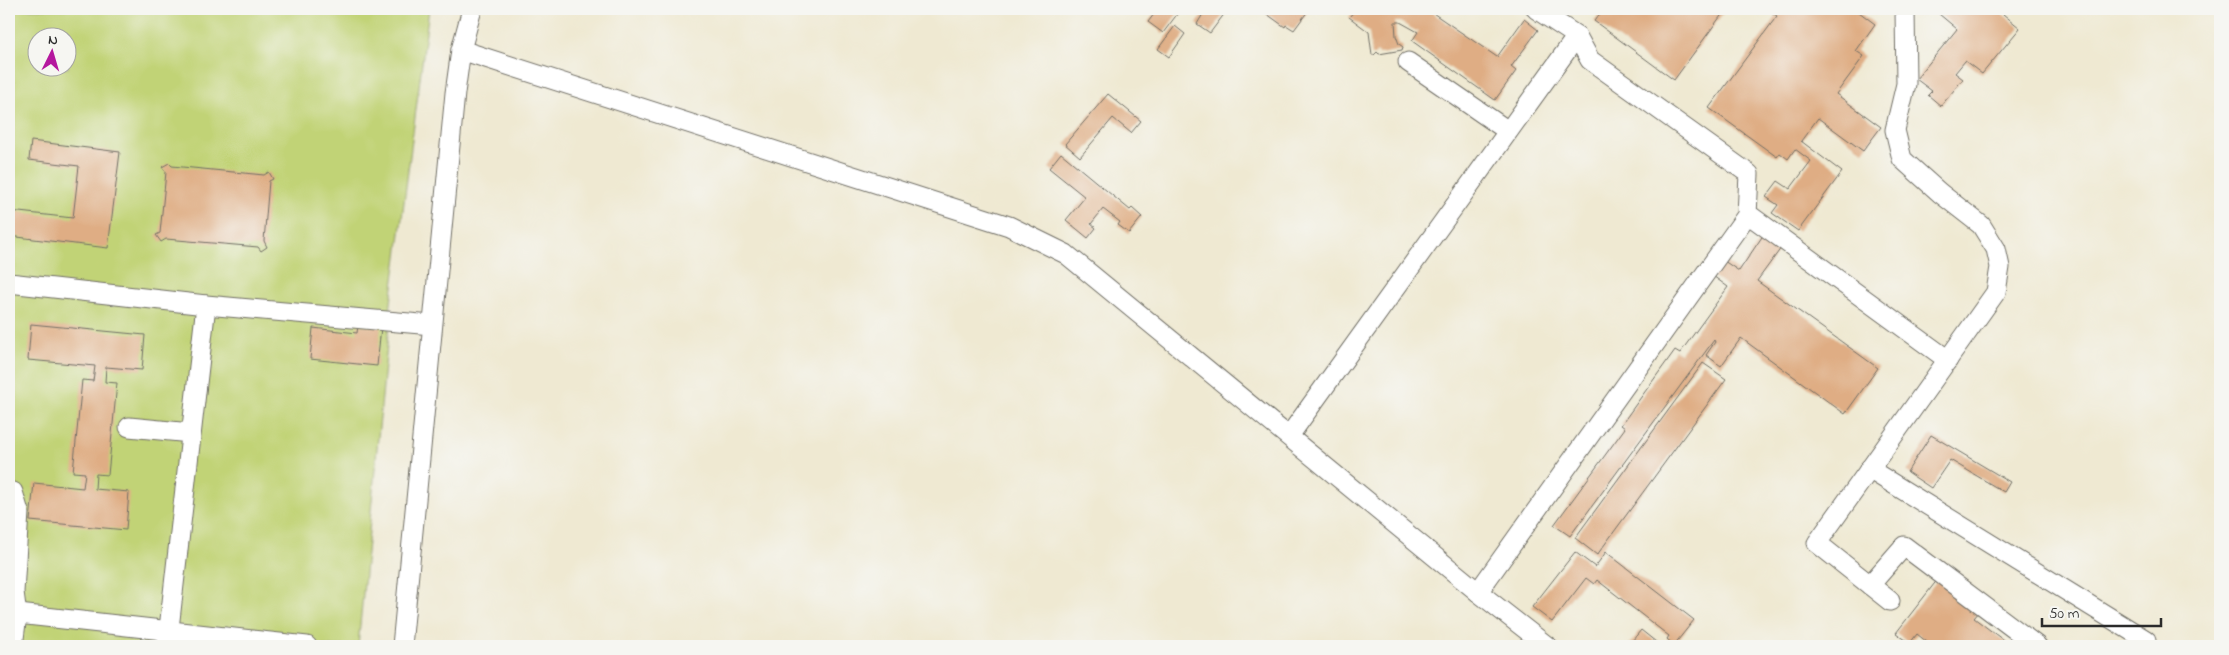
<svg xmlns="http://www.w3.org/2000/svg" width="2229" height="655" viewBox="0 0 2229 655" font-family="'Indie Flower',sans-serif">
<rect width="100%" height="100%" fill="#f6f6f2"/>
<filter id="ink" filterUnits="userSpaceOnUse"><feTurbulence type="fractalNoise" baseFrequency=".02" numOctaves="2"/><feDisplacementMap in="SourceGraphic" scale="10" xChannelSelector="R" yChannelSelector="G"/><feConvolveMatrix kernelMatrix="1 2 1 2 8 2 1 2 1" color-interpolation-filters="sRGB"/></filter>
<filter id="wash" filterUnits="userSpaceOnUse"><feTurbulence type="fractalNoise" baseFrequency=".0096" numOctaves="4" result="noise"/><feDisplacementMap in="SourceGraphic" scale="20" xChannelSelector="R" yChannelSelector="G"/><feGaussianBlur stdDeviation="1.12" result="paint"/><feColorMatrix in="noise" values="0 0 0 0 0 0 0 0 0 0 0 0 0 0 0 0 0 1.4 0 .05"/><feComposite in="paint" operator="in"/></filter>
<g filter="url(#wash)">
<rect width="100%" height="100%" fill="#efe9d2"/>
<!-- pitch -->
<path fill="#c1d376" stroke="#767f50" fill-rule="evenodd" d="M9,9h420l-38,294 -33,343h-349zM38,38h30v30h-30z"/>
<g id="blocks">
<!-- building -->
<g fill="#dfad84">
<path d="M1158,9h23l-18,24 -15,-11z"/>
<path d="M1206,9h22l-18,24 -13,-9z"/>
<path d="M1260,9h46l2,2 -14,19 -8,-5 -1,2z"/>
<path d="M1356,9h71l70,48 27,-38 14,11 -27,37 5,4 -21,29 -83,-59 6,-9 -18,-10h-5l1,14 3,8 4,3 -1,3 -23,4 -2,-2 -3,3h-2l-3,-23 -20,-15z"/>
<path d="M1604,9h122l-52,71 -80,-59z"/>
<path d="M1767,9h88l20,15 -19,27 8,5 -28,38 45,33 -18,24 -45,-33 -17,23 41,31 -44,59 -26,-18 6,-8 -12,-8 12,-16 12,8 21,-28 -16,-12 -7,10 -8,-6 -3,4 -68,-49 68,-92z"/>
<path d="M1943,9h64l-4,5 17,14 -38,46 -17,-13 -10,12 8,6 -22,27 -13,-11 4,-4 -16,-12 41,-50 -18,-15z"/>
<path d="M1175,26l10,8 -16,23 -11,-8z"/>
<path d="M1108,94l33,27 -10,12 -18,-15 -33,39 -15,-13z"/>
<path d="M31,141l89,11 -12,96 -99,-12 1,-25 63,7 6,-52 -50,-6z"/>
<path d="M1061,153l69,57 2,-2 10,9 -13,16 -11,-8 2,-3 -17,-13 -12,15 5,4 -8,10 -22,-18 19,-23 -36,-29z"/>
<path d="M169,163l3,3 92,9 5,-3 4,7 -4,2 -5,60 3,6 -6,4 -3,-4 -92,-8 -5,3 -5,-7 4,-2 6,-61 -4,-5z"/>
<path d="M1766,231l18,13 -27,37 121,87 -33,46 -104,-76 -20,28 -15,-11 9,-13 -1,-2 -144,196 -16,-11 71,-97 -4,-3 54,-75 5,3 48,-66 -15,-11 11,-15 15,10z"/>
<path d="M31,324l114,11 -3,35 -36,-3 -1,15 12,1 -9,92 -12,-1 -1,15 34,3 -3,38 -96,-9 4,-38 49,5 2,-15 -12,-1 9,-92 11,1 2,-15 -67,-6z"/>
<path d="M358,325l23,2 -4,39 -67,-7 3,-31 44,5z"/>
<path d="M1703,363l23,16 -129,176 -22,-17z"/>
<path d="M1931,435l79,47 -6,10 -54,-32 -19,28 -24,-16z"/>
<path d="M1575,552l20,15 11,-15 88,68 -20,25 -7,-6 2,-3 -72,-56 -3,4 -8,-6 -34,44 -20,-15z"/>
<path d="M1938,579l41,33 -5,6 37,28h-79l-15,-12 -7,9 -14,-10z"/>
<path d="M1641,630l20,16h-33z"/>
</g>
</g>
</g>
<g filter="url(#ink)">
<use href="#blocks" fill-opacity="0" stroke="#706e65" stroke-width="1"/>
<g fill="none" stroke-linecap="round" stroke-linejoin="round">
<defs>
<g id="minor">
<path d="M461,50l548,176 57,28 412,338 69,54"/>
<path d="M1408,62l100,69"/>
<path d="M1752,217l196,143"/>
<path d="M9,283l197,22 226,20"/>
<path d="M129,427l62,6"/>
<path d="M1289,436l288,-400"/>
<path d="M1869,469l277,171"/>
<path d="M9,492h4l6,20 -5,80 3,23 -4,31"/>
<path d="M1870,585l34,-39 133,100"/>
<path d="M1478,592l269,-377 2,-41 -159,-114 -13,-24 -41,-27"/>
<path d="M1890,601l-73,-58 179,-251 4,-25 -4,-18 -15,-24 -41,-32 -38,-34 -7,-29 11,-46 -1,-75"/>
<path d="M9,613l298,33"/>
<path d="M167,646l39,-341"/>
<path d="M402,646l53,-553 6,-43 11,-41"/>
</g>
</defs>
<!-- minor casing -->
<use href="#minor" stroke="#706e65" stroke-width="21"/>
<!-- minor -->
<use href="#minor" stroke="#fff" stroke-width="19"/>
</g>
</g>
<!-- margin -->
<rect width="2229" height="655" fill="none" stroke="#f6f6f2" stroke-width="30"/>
<!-- north arrow -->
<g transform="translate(52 52) rotate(5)"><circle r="24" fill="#f6f6f2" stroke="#a5a5a2"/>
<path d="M0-4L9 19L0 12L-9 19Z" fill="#b5179e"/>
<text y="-8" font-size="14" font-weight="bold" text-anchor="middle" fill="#2b2b2b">N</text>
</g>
<!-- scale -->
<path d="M2042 618v8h119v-8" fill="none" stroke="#2b2b2b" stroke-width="2.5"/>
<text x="2049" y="618" font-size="15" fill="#2b2b2b" stroke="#f6f6f2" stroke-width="4" paint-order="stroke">50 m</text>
</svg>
